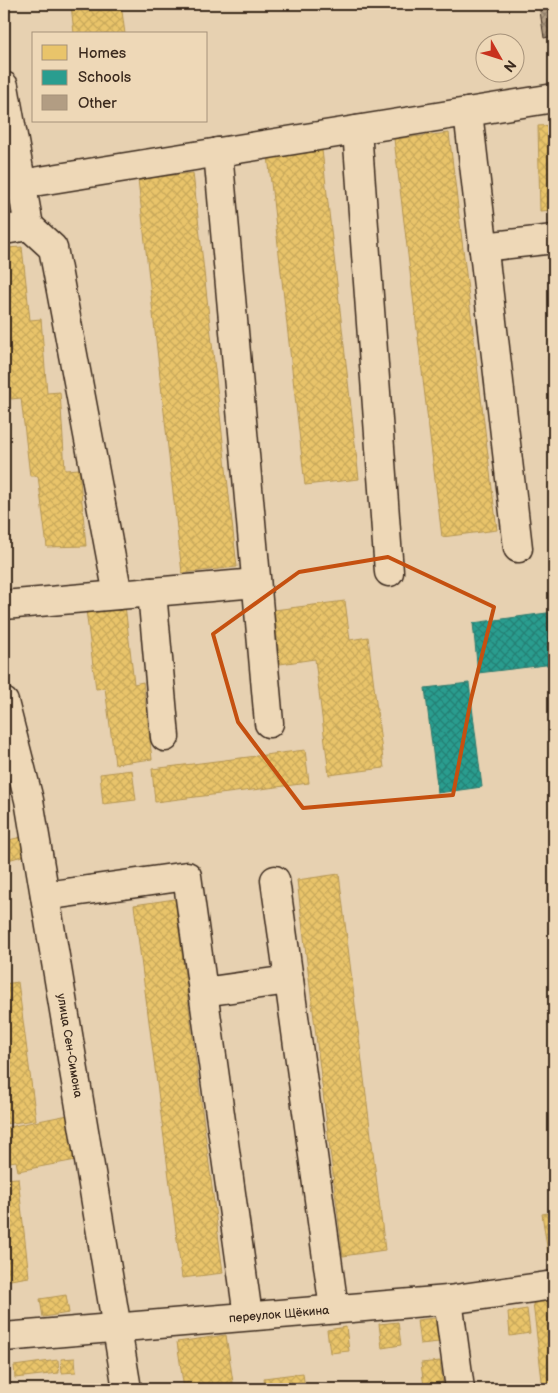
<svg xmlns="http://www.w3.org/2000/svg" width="558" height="1393" viewBox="0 0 558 1393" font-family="'Balsamiq Sans',sans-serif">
<defs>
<pattern id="homes-cross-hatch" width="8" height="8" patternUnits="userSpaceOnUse" patternTransform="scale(1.25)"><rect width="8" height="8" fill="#e9c46a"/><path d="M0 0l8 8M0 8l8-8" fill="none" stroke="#c9a95b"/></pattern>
<pattern id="schools-cross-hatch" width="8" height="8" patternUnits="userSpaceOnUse" patternTransform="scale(1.25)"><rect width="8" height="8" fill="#2a9d8f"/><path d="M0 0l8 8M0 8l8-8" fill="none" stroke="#258074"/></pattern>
<pattern id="building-cross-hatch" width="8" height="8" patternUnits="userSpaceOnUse" patternTransform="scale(1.25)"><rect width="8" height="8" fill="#b29d83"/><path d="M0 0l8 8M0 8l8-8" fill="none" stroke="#92806b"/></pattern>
</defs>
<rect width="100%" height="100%" fill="#e7d1b1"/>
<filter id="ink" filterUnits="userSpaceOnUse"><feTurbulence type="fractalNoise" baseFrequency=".02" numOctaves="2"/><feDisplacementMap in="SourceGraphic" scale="10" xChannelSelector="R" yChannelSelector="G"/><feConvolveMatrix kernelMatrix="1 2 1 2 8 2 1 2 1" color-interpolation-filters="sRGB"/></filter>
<g filter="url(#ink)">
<!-- homes -->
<g fill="url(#homes-cross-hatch)" stroke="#b59653">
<path d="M56,4h65l4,30h-51l-3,-30 -15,2z"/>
<path d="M554,125v85l-14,1 -2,-85z"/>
<path d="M449,133l48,397 -55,7 -48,-398z"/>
<path d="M321,141l38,338 -54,6 -38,-338z"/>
<path d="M4,142l7,60 -7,1z"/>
<path d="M193,173l44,394 -55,6 -44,-394z"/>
<path d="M22,247l8,73 11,-1 6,74 13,-1 5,78 14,-1 7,77 -39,1 -9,-71h-8l-9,-78 -10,1 -7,-60v-91z"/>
<path d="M345,601l5,39 18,-3 16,131 -55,7 -14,-116 -35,5 -6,-54z"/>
<path d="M125,605l9,79 9,-2 9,77 -37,5 -10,-76 -9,1 -10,-79z"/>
<path d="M305,750l4,33 -154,19 -3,-33z"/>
<path d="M132,770l4,30 -33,4 -3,-30z"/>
<path d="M22,837l4,18 -18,5 -4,-19z"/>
<path d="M339,874l46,376 -42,6 -46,-376z"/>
<path d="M175,899l48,374 -41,5 -48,-373z"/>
<path d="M18,982l18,138 -32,4v-140z"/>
<path d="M68,1115l8,45 -58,11 -2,-10 -12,2v-35z"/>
<path d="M18,1178l11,99 -25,4v-102z"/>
<path d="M554,1212v48h-5l-7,-46z"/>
<path d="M66,1295l3,18 -26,4 -3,-18z"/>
<path d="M554,1300v89h-11l-10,-86z"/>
<path d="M527,1309l3,24 -20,3 -2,-24z"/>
<path d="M436,1318l3,24 -19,2 -3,-24z"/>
<path d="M398,1322l3,23 -19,3 -3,-24z"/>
<path d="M346,1327l3,24 -19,2 -3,-23z"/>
<path d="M226,1335l8,54h-50l-7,-47z"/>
<path d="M75,1358l1,14 -14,1 -1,-14z"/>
<path d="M58,1360l1,13 -44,5 -1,-12z"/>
<path d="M440,1361l3,24 -19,2 -3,-24z"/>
<path d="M303,1373l2,16h-40l-1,-11z"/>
</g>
<!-- schools -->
<g fill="url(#schools-cross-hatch)" stroke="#2f7a6d">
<path d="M554,612v52l-76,9 -5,-50z"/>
<path d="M469,683l13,104 -44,6 -13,-105z"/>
</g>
<!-- building -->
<path fill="url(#building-cross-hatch)" stroke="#3b2a1e" d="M539,4h15v32l-10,2z"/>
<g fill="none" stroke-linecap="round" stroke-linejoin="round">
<defs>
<g id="minor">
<path d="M4,86l25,140 -25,4"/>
<path d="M468,112l50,436"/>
<path d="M357,130l32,442"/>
<path d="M218,152l51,571"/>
<path d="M21,184l533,-86"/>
<path d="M29,226l24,22 65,347"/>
<path d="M483,247l71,-8"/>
<path d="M152,592l13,145"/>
<path d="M4,605l252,-22"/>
<path id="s1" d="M4,702l25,98 98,589"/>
<path d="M275,880l14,100"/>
<path d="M45,896l142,-20 61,440"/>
<path d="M203,992l86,-12 45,329"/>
<path d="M448,1300l12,89"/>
<path id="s2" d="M4,1337l444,-37 106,-15"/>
</g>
</defs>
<!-- minor casing -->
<use href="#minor" stroke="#3b2a1e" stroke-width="31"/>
<!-- minor -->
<use href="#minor" stroke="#eed8b7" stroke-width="28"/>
</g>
</g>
<!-- marked area -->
<path fill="none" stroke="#c55010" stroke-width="4" stroke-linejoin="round" d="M388,557l106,50 -23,92 -18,96 -150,13 -65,-86 -25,-88 86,-62z"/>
<g text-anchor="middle" stroke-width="5" stroke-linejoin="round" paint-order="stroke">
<!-- street labels -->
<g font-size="12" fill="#3b2a1e" stroke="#eed8b7">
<text dy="4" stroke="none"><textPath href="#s1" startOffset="350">улица Сен-Симона</textPath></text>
<text dy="4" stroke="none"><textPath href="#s2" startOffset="276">переулок Щёкина</textPath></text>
</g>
</g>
<!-- margin -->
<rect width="558" height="1393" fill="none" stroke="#eed8b7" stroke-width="20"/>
<rect x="10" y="10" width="538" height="1373" fill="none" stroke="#3b2a1e" stroke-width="2" filter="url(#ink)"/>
<!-- legend -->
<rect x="32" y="32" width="175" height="90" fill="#eed8b7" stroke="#a6927a"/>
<rect x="42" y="45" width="25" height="15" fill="#e9c46a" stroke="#a6927a"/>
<text x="78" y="58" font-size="15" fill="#3b2a1e">Homes</text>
<rect x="42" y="70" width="25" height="15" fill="#2a9d8f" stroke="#a6927a"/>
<text x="78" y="82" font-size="15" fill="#3b2a1e">Schools</text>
<rect x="42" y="95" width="25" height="15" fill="#b29d83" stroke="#a6927a"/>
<text x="78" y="108" font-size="15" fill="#3b2a1e">Other</text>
<!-- north arrow -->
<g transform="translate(500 58) rotate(129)"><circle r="24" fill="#eed8b7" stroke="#a6927a"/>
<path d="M0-4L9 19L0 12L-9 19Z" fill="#c8321e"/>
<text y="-8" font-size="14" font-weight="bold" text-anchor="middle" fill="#3b2a1e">N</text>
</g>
</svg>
